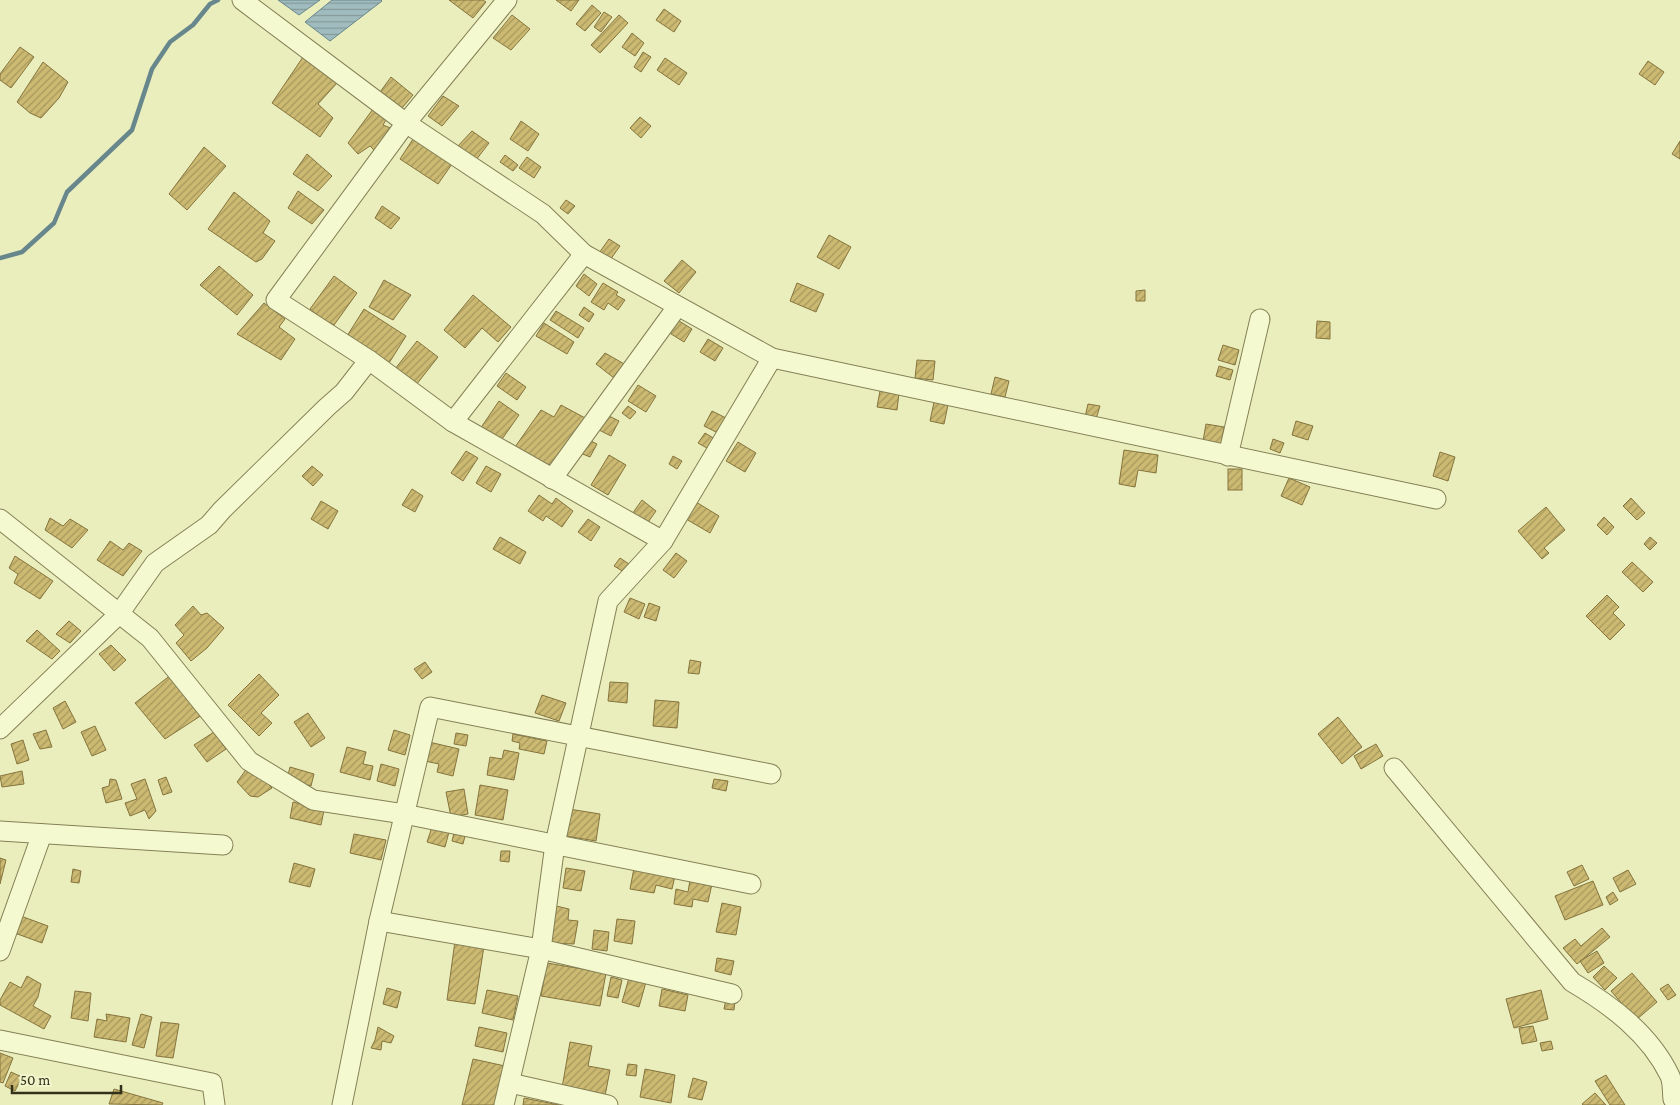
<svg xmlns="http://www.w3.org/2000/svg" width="1680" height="1105" viewBox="0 0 1680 1105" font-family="'Crimson Pro',serif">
<defs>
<pattern id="water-rules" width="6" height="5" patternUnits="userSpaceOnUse" patternTransform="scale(1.25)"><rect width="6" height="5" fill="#a1bcbf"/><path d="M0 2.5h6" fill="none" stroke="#84999a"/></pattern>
<pattern id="building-hatch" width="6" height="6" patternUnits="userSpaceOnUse" patternTransform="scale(1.25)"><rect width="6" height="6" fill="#ccba72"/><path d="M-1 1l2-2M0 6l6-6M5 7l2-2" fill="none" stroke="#a6985d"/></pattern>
</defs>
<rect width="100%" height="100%" fill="#eaeebd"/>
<!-- water -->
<g fill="url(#water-rules)" stroke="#68878c">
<path d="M278,0h42l-21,15z"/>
<path d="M332,0h49l1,1 -52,40 -25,-19z"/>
</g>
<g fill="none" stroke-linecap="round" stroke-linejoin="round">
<!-- stream -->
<path stroke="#68878c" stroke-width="4.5" d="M0,258l22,-6 32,-29 13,-31 65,-62 20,-61 18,-27 23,-17 17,-21 8,-4"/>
</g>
<!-- building -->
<g fill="url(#building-hatch)" stroke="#85743c">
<path d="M449,0h34l3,2 -13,16z"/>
<path d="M556,0h23l-8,11z"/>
<path d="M592,5l9,8 -16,18 -9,-7z"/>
<path d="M664,9l17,12 -7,11 -18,-12z"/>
<path d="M604,12l8,5 -11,15 -7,-5z"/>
<path d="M512,15l18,14 -19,21 -18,-12z"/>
<path d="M619,15l9,8 -28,30 -9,-8z"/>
<path d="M632,33l12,10 -9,13 -13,-9z"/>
<path d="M20,47l14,10 -23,31 -11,-8v-6z"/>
<path d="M643,52l8,5 -10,15 -7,-5z"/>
<path d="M303,57l34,26 -19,21 15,14 -13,19 -48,-34z"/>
<path d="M665,58l22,15 -8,12 -22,-15z"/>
<path d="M1648,61l16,11 -9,13 -16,-11z"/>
<path d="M43,62l25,20 -9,16 -18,20 -11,-5 -13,-11z"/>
<path d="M391,77l22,18 -11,13 -22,-16z"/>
<path d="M443,96l16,10 -17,20 -14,-10z"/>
<path d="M373,109l14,9 -4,7 10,4 -18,22 -5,-5 -12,8 -10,-11z"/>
<path d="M640,117l11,9 -10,12 -11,-10z"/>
<path d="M521,121l18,13 -11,17 -18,-12z"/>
<path d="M472,131l17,12 -13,17 -19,-13z"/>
<path d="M413,139l39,25 -14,20 -38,-25z"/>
<path d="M1680,141v18l-8,-5z"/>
<path d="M204,147l22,19 -39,44 -18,-16z"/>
<path d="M307,154l25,22 -14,15 -25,-17z"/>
<path d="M505,155l13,10 -5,6 -13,-9z"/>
<path d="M527,157l14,10 -7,11 -15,-10z"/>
<path d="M298,191l26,19 -12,14 -24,-16z"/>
<path d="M234,192l36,29 -7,12 12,8 -13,18 -6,3 -48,-33z"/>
<path d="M566,200l9,6 -7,8 -8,-6z"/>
<path d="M382,206l18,12 -9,11 -16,-11z"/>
<path d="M829,235l22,12 -12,22 -22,-12z"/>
<path d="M609,239l11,7 -10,14 -11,-7z"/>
<path d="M682,260l14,12 -17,21 -15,-12z"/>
<path d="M219,266l34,29 -16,20 -37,-30z"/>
<path d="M584,274l13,10 -8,12 -13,-10z"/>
<path d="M334,276l23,17 -23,32 -13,-7 -11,-9z"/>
<path d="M384,280l27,15 -18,25 -24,-13z"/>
<path d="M603,283l15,9 -2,3 9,5 -7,10 -10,-7 -4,7 -13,-8z"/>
<path d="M797,283l27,11 -8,18 -26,-11z"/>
<path d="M1145,290v11h-9v-10z"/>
<path d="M473,295l38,32 -13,15 -16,-14 -17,20 -21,-18z"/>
<path d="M264,303l21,16 -6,8 16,12 -14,21 -44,-26z"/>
<path d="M584,307l10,7 -5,8 -10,-7z"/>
<path d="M364,309l42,27 -17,27 -42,-27z"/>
<path d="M556,311l28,17 -6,10 -28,-18z"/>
<path d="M676,319l16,10 -8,13 -16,-10z"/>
<path d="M1317,321l13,1v17l-14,-1z"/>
<path d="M544,323l30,19 -7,12 -31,-18z"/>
<path d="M708,339l15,9 -8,13 -15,-9z"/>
<path d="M417,341l21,16 -22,28 -21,-16z"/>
<path d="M1223,345l16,5 -4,15 -17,-5z"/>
<path d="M605,353l21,12 -12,13 -18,-14z"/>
<path d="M917,360l18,1 -2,19 -18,-2z"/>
<path d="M1219,366l14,4 -3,10 -14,-4z"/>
<path d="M506,373l20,14 -9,13 -20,-14z"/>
<path d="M995,377l14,4 -4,16 -14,-3z"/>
<path d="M638,385l18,11 -10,16 -18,-11z"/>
<path d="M880,391l19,2 -2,17 -20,-3z"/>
<path d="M499,401l20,14 -19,27 -20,-13z"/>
<path d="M934,402l14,3 -4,19 -14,-3z"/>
<path d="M1088,404l12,2 -4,13 -11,-2z"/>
<path d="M561,405l26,14 -36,51 -36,-23 26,-37 13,7z"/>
<path d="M628,406l8,6 -6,7 -8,-6z"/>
<path d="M712,411l20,10 -8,15 -20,-10z"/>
<path d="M603,413l16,8 -8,15 -16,-8z"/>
<path d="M1296,421l17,5 -5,14 -16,-5z"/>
<path d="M1206,424l18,3 -3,17 -18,-3z"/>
<path d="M705,433l15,9 -6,10 -16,-9z"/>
<path d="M585,438l12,6 -7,13 -12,-5z"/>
<path d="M1273,439l11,4 -4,10 -10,-4z"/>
<path d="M738,442l18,11 -11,19 -19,-11z"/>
<path d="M1124,450l34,5 -2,18 -18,-3 -3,17 -16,-3z"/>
<path d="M466,451l12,7 -15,23 -12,-8z"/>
<path d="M1440,452l15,5 -7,24 -15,-5z"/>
<path d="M609,455l17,10 -18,30 -17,-10z"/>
<path d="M673,456l9,5 -5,8 -8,-5z"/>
<path d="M312,466l11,9 -10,11 -11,-10z"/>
<path d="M486,466l15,8 -10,18 -15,-9z"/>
<rect x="1228" y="469" width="14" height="21"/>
<path d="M1289,478l21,9 -8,18 -21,-9z"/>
<path d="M412,489l11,7 -8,16 -13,-7z"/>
<path d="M539,495l13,9 4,-6 17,13 -11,16 -16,-11 -3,5 -15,-10z"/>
<path d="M1631,498l14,15 -8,7 -14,-14z"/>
<path d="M642,500l14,11 -10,14 -14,-11z"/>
<path d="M321,501l17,10 -10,18 -17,-10z"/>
<path d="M696,502l23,14 -9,17 -24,-14z"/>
<path d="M1546,507l19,23 -21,18 5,5 -7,6 -24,-28z"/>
<path d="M1604,517l10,10 -7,8 -10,-10z"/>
<path d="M50,518l13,8 7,-7 18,11 -16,18 -27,-18z"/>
<path d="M588,519l12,8 -9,14 -13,-9z"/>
<path d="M500,537l26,15 -6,12 -27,-15z"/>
<path d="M1650,537l7,6 -7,7 -6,-6z"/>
<path d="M110,541l13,9 6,-7 13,8 -19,25 -26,-16z"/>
<path d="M676,553l11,8 -13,17 -11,-8z"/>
<path d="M15,556l38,25 -13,18 -26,-16 4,-9 -9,-6z"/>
<path d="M620,558l9,6 -5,8 -10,-6z"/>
<path d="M1632,562l21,20 -10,10 -21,-20z"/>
<path d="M1607,595l12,12 -6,6 12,12 -15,15 -24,-24z"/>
<path d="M630,598l15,6 -6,15 -15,-7z"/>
<path d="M649,603l11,4 -4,14 -12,-4z"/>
<path d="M193,606l8,9 6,-2 17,15 -17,20 -16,13 -15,-18 8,-8 -9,-10z"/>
<path d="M69,621l12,10 -11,12 -14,-9z"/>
<path d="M37,630l23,21 -8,8 -26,-18z"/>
<path d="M111,645l15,15 -12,11 -15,-17z"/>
<path d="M690,660l11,2 -2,12 -11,-1z"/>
<path d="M425,662l7,10 -10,7 -8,-10z"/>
<path d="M172,674l33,39 -40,26 -30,-36z"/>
<path d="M259,674l20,21 -18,18 11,10 -13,13 -31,-31z"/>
<path d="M610,682l18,1 -1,20 -19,-2z"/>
<path d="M542,695l24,8 -7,18 -24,-8z"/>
<path d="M655,700l24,2 -2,26 -24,-2z"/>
<path d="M65,701l11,21 -13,7 -10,-21z"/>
<path d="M308,713l17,25 -14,9 -17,-25z"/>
<path d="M1338,717l24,30 -20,17 -24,-30z"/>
<path d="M95,726l11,24 -14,6 -11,-24z"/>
<path d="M46,730l6,17 -12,2 -7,-15z"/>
<path d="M394,730l16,5 -5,20 -17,-5z"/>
<path d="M214,732l12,17 -19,13 -13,-17z"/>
<path d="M456,733l12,2 -2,11 -12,-2z"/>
<path d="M513,734l34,7 -3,13 -25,-5 1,-6 -8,-2z"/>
<path d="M23,740l6,20 -12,4 -6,-20z"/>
<path d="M429,742l30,7 -6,27 -16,-4 2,-8 -14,-3z"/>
<path d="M1376,744l7,12 -22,13 -7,-13z"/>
<path d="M347,747l19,5 -3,12 10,2 -3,14 -30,-8z"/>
<path d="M504,750l15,3 -5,27 -27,-5 3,-18 12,2z"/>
<path d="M381,764l18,5 -4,17 -18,-5z"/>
<path d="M248,767l9,6 15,15 -14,9 -8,-1 -13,-14z"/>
<path d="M290,767l24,7 -3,12 -24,-7z"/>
<path d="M22,771l2,13 -22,3 -2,-11z"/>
<path d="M166,777l6,15 -9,3 -5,-15z"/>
<path d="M110,779l6,1 6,19 -16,4 -4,-15 7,-2z"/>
<path d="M145,779l11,32 -7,8 -4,-9 -15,6 -5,-13 12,-4 -6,-15z"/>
<path d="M714,779l14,2 -2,10 -14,-3z"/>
<path d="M480,785l28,5 -5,30 -28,-5z"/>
<path d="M464,789l4,25 -17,3 -5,-25z"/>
<path d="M293,802l31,8 -3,15 -31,-7z"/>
<path d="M569,809l31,5 -4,27 -30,-5z"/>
<path d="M432,827l17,5 -4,15 -18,-5z"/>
<path d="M454,833l11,3 -2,8 -11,-3z"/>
<path d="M354,834l32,6 -5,20 -31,-7z"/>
<path d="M501,851h9l-1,11 -9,-1z"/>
<path d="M0,858l6,2 -6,24z"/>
<path d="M294,863l21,6 -5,18 -21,-5z"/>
<path d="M1582,865l7,14 -15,7 -7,-14z"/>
<path d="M566,868l19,3 -4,20 -18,-3z"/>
<path d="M634,868l41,8 -3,13 -16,-4 -2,8 -24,-4z"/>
<path d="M73,869l8,2 -2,12 -8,-1z"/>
<path d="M1628,870l8,14 -16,8 -7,-14z"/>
<path d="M690,880l22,4 -4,18 -15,-3 -1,8 -18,-3 2,-15 12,3z"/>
<path d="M1593,881l10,24 -38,15 -10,-24z"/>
<path d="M1613,892l5,8 -8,5 -4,-8z"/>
<path d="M722,903l19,4 -5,28 -20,-3z"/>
<path d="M552,905l17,4 -1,11 10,1 -4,23 -26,-1z"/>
<path d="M18,915l30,11 -6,17 -30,-11z"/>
<path d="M617,919l18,2 -3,23 -18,-3z"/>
<path d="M1602,928l8,9 -33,27 -14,-16 12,-9 6,7z"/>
<path d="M594,930l15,2 -2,19 -15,-2z"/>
<path d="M455,941l29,5 -9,58 -28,-4z"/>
<path d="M1597,951l7,12 -16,10 -8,-12z"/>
<path d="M717,958l17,3 -3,14 -16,-4z"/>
<path d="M547,963l59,10 -6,33 -59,-10z"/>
<path d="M1604,966l13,12 -12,12 -12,-13z"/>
<path d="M1632,973l25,29 -21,18 -25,-29z"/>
<path d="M27,976l14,8 -3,13 -5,9 18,10 -7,13 -44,-24v-5l10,-18 11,6z"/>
<path d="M611,977l11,3 -4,18 -11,-2z"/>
<path d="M629,978l17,4 -7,25 -17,-5z"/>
<path d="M1668,984l8,11 -8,5 -8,-11z"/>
<path d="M387,988l14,4 -4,16 -14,-4z"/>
<path d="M662,989l26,6 -3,16 -26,-5z"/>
<path d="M487,990l31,6 -5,24 -31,-7z"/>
<path d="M1541,990l7,29 -34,9 -8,-29z"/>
<path d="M75,991l16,2 -3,28 -17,-3z"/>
<path d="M726,999l9,1 -1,10 -10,-1z"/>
<path d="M106,1014l24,4 -4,24 -32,-5 3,-18 10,2z"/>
<path d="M141,1014l11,3 -8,31 -12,-3z"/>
<path d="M161,1022l18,2 -6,34 -17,-2z"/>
<path d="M1533,1026l4,15 -15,3 -3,-16z"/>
<path d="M378,1027l16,9 -3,7 -9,-2 -1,9 -10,-2 4,-8z"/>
<path d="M479,1027l28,6 -4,19 -28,-6z"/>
<path d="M1551,1041l2,8 -11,2 -2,-8z"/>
<path d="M570,1042l22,4 -4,20 22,4 -5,26 -43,-8z"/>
<path d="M0,1053l13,5 -10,25 -3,-1z"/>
<path d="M473,1059l32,7 -8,39h-35z"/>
<path d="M628,1064l9,1 -1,11 -10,-1z"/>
<path d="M645,1069l30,6 -4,28 -31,-6z"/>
<path d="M11,1072l11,5 -7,14 -10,-5z"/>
<path d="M1606,1075l19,30h-15l-15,-24z"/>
<path d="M693,1078l14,4 -5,18 -14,-3z"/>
<path d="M114,1089l49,14 -1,2 -53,-1z"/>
<path d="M1595,1093l11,12h-23l-1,-1z"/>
<path d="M524,1098l35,7h-36z"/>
</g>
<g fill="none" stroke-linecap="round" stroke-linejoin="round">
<defs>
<g id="minor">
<path d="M242,0l164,123 137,91 41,40 188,104 664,141"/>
<path d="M507,0l-101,123 -130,177 93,60 84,62 210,119"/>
<path d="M453,422l131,-168"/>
<path d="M1228,456l32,-137"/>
<path d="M552,479l125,-172"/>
<path d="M0,519l150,119 99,123 64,39 91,14 347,70"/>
<path d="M0,729l119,-115 36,-51 54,-38 13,-15 105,-103 17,-15 25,-32"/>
<path d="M1394,768l178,214c39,23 78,52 98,94 3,7 2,16 3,23"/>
<path d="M0,831l223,14"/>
<path d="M379,921l162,28 191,45"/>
<path d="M0,951l42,-117"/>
<path d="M0,1040l212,43 3,22"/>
<path d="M510,1083l98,22"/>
<path d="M342,1105l37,-184 51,-214 341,67"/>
<path d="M504,1105l37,-156 14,-105 53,-243 55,-60 109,-183"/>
</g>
</defs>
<!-- minor casing -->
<use href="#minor" stroke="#858156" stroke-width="21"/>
<!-- minor -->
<use href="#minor" stroke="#f5f9d0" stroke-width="19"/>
</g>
<!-- scale -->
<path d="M12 1085v8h109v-8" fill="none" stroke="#34311b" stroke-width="2.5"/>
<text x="20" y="1085" font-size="15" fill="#34311b" stroke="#f1f5cc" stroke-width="4" paint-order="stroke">50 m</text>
</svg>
